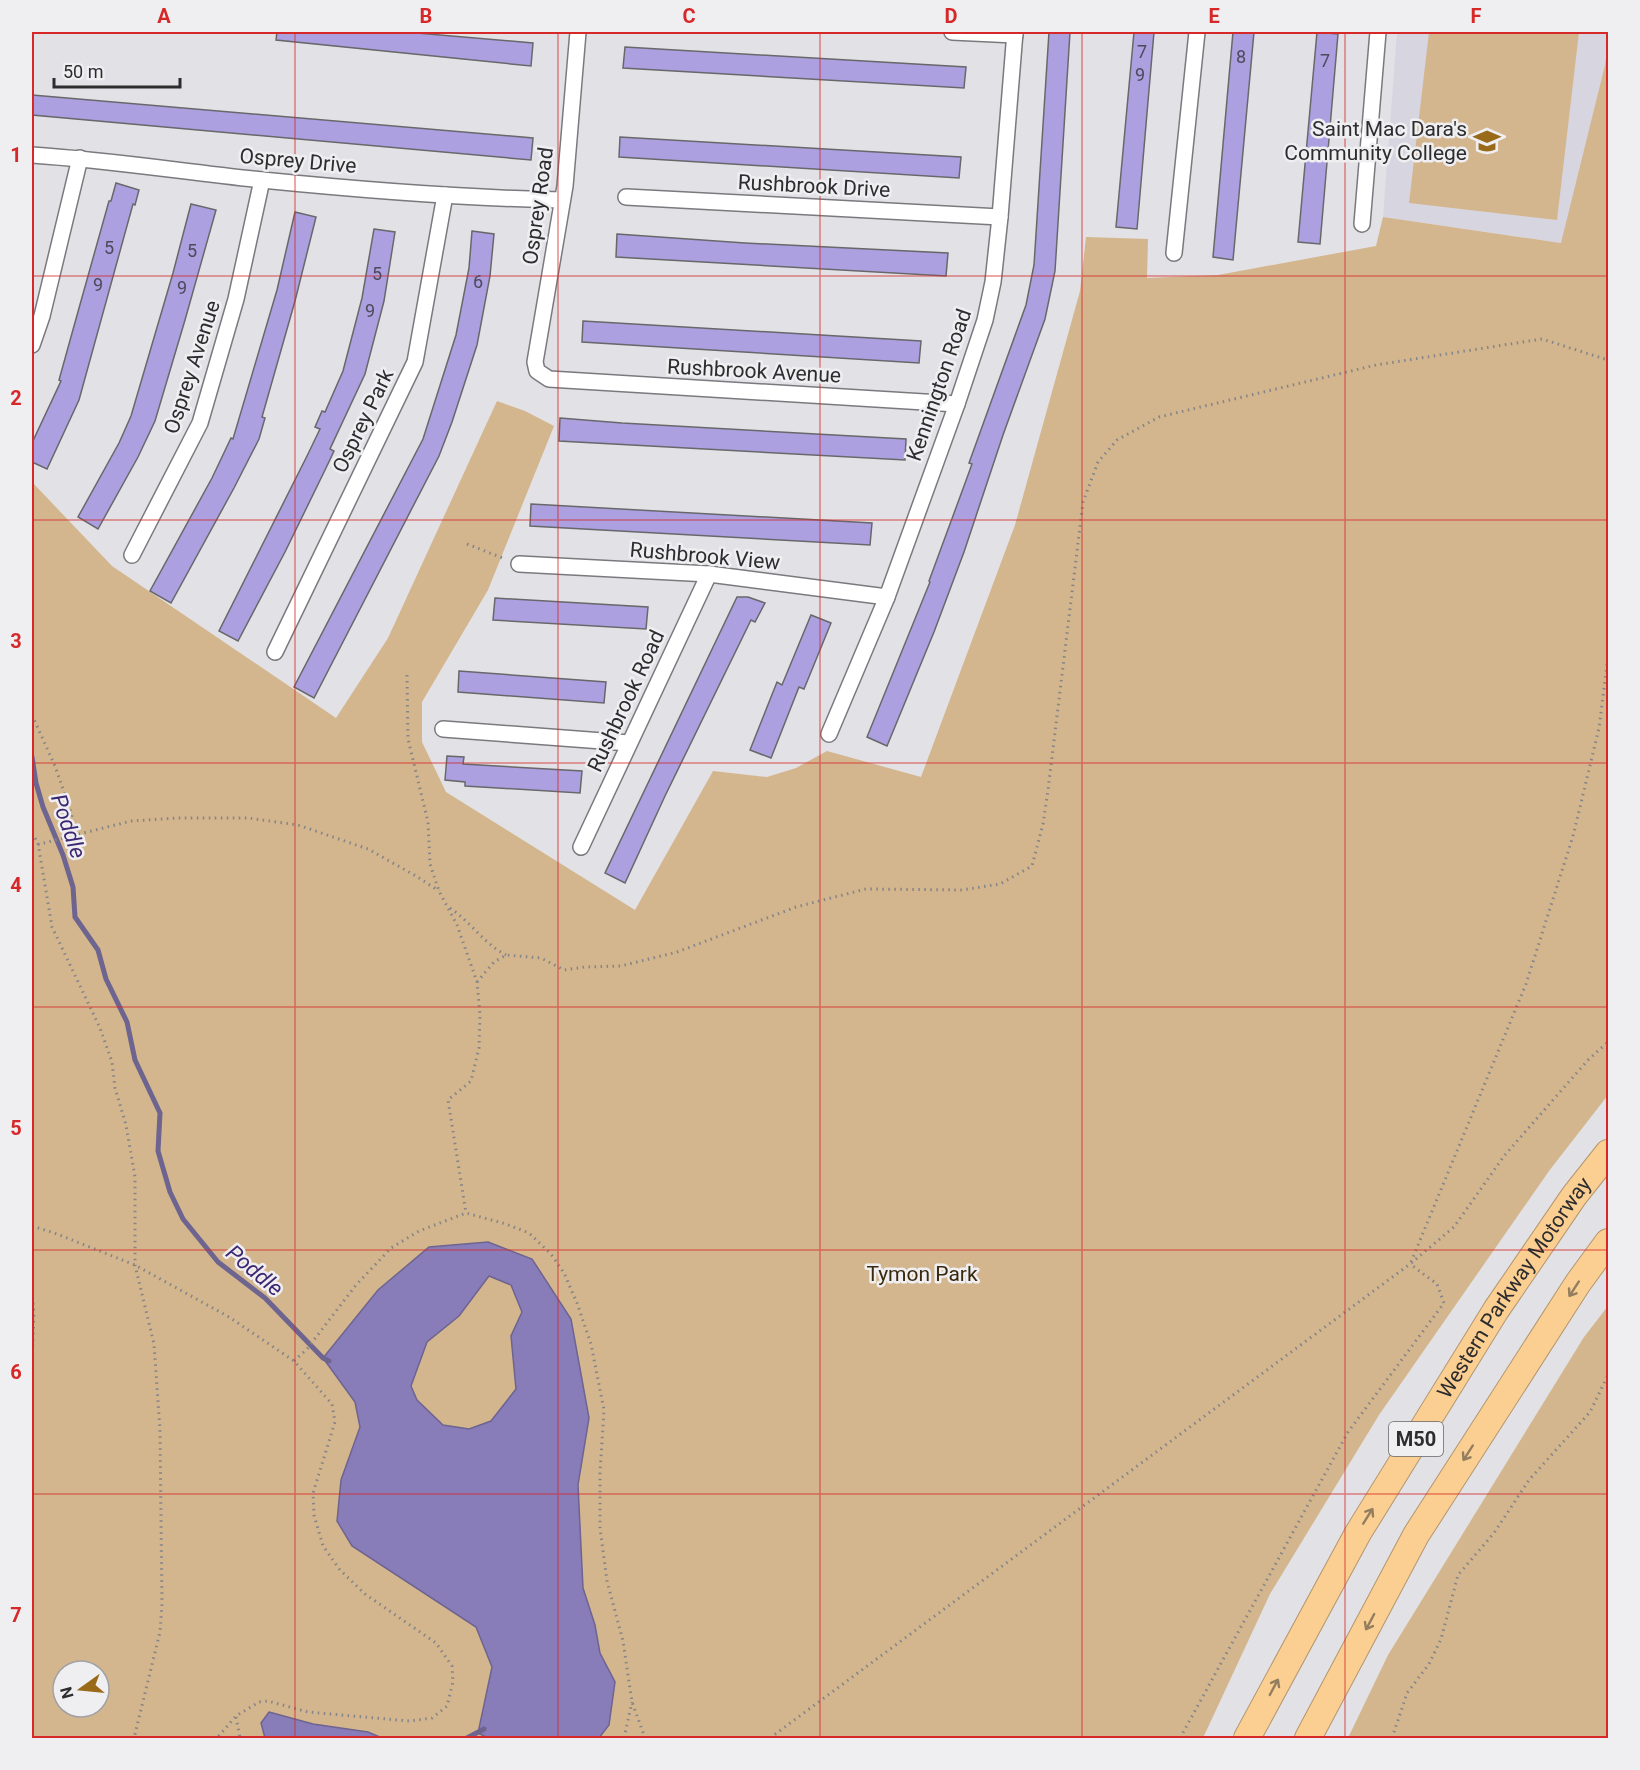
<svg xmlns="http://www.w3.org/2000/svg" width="1640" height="1770" viewBox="0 0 1640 1770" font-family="Roboto,sans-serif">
<rect width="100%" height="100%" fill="#e2e1e5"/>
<!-- built -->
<path fill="#d7d5e0" d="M1397,32h211l-3,33 -43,178 -179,-26z"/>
<!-- green -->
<g fill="#d4b68e" fill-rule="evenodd">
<path d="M1429,32h150l-22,188 -148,-17z"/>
<path d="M1608,40v1055l-59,76 -170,244 -109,179 -67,144h-1171v-1256l80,84 224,152 52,-80 109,-237 28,10 29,15 -66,164 -66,112v40l24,50 189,118 78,-139 54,6 29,-9 31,-17 94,26 94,-252 65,-234 6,-54 62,2 -1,39 71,-3 158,-29 7,-29 178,26 44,-178zM63,1671h36v36h-36z"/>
<path d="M1608,1306v432h-260l40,-83 196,-318z"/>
</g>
<!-- water -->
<g fill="#887cb9" stroke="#6d6490" stroke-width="1.5" fill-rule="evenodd">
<path d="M488,1242l44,17 39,60 18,99 -11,67 5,103 12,37 5,28 15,29 -6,43 -10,13h-111l-10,-5 14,-66 -16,-40 -124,-81 -15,-25 4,-41 19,-53 -5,-25 -32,-44 55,-68 51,-43zM489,1276l22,9 11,27 -11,24 5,53 -25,32 -22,8 -26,-4 -26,-25 -6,-14 16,-44 32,-26z"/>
<path d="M269,1712l44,12 55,8 14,6h-117l-4,-15z"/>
</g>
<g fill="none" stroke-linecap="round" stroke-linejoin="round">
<!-- stream -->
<g stroke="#6d6490" stroke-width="5">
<path d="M32,757l4,26 7,24 20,48 10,32 2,30 23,33 8,29 21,43 8,38 25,53 -2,38 12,41 13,27 35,43 47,36 58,60 6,3"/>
<path d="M467,1738l17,-9"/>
</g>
</g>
<!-- building -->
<g fill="#aca0e0" stroke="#68686b" stroke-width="1.5">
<path d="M277,32h128l128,11 -2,23 -255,-26z"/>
<path d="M1049,32h21l-15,239 -10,48 -42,116 -39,117 -30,80 -47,114 -20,-9 63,-155 -1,-1 35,-95 8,-22 -3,-1 57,-158 8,-40z"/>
<path d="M1134,32h20l-17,197 -21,-2z"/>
<path d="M1233,32h21l-21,228 -20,-3z"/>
<path d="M1317,32l21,2 -18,210 -22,-2z"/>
<path d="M625,47l341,20 -2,21 -341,-20z"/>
<path d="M32,95l501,43 -2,22 -499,-45z"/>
<path d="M620,137l341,20 -2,21 -340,-21z"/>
<path d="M116,183l23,7 -4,15 -2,-1 -54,196 -32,69 -15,-7v-19l29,-62 -2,-1 15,-54 35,-125h2z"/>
<path d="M191,204l25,6 -31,110 -30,101 -17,36 -40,72 -20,-12 41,-74 12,-27 42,-143z"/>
<path d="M295,212l21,5 -21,84 -33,116 3,1 -6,21 -25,49 -63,115 -21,-12 62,-113 19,-40 2,1 44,-149z"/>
<path d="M374,229l21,3 -11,69 -19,73 -35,75 4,2 -8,17 -41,84 -47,89 -19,-10 88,-175 13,-27 -5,-2 7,-16 3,1 18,-41 19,-73z"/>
<path d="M472,231l22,3 -4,42 -13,69 -25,77 -13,34 -125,242 -20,-11 129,-248 33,-104 13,-67z"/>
<path d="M617,234l128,9 203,10 -2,23 -330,-19z"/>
<path d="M583,321l338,20 -2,22 -337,-21z"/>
<path d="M560,418l62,5 284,16 -1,21 -346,-19z"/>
<path d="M531,504l341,19 -2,22 -340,-19z"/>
<path d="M737,597h11l17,6 -10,19 -4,-2 -86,176 -40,87 -20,-10z"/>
<path d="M495,598l153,9 -2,22 -153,-9z"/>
<path d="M811,615l20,8 -27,66 -5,-2 -28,71 -21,-8 27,-68 5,3z"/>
<path d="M459,671l147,11 -2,21 -146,-11z"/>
<path d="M447,756l17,1 -1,7 119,7 -2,22 -115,-7v-4l-20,-2z"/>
</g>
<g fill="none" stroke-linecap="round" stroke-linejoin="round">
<defs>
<g id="minor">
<path d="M578,32l-13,154 -30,176 2,9 12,8 408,25"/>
<path d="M952,32l63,3"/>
<path d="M32,155c77,5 153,17 230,25 100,10 200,18 300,20"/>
<path d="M626,197l374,20"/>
<path d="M1362,224l16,-192"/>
<path d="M1174,253l23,-221"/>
<path d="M32,345l10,-29 38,-158"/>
<path d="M132,555l68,-132 36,-124 26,-119"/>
<path d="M519,564l190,10 178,23"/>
<path d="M275,652l140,-290 30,-167"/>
<path d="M443,729l186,14"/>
<path d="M829,734l58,-137 70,-193 28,-84 8,-38 7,-65 15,-185"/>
<path d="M581,847l128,-273"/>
</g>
<g id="motorway">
<path id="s1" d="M1247,1738l111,-205 138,-223 78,-114 34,-43"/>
<path d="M1308,1738l108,-203 162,-252 30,-41"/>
</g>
</defs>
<!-- minor casing -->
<use href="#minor" stroke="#7a797d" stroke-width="18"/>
<!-- motorway casing -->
<use href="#motorway" stroke="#b3966f" stroke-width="28"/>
<!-- path -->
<g stroke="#858487" stroke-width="3" stroke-dasharray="1.5 4.5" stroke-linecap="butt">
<path d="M467,544l38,15"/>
<path d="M407,675l1,64 20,83 2,42 9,27 18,34 20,57 3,32 -1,34 -8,33 -23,19 18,113"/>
<path d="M32,715l23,51 17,49 -4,21"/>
<path d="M32,833l6,10 14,84 48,101 12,34 3,26 11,37 9,52v88l19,79 6,86 2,174 -2,28 -26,106"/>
<path d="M32,846l99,-25 46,-3h71l50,7 70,24 48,27 23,15"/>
<path d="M450,908c21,14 33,35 56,47"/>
<path d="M477,982l17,-20 12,-7 35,3 23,12 21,-3 36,-1 56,-14 119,-45 70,-18 96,1 38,-6 32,-18 11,-42 5,-34 35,-288 15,-40 19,-22 42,-23 217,-52 166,-26 66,21"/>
<path d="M32,1226l25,8 78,31 94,52 65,44 38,43 3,18 -22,71 1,22 9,31 17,24 25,24 71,49 16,23 1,16 -6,24 -15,12 -23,3 -101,-9 -40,-11 -9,1 -23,14 -19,22"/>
<path d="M1411,1262l115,-278 47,-148 26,-108 9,-71"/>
<path d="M32,1291l2,23 -2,50"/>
<path d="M294,1361l13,-12 49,-64 35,-37 28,-17 47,-18 40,11 23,9 22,21 13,19 13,30 14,41 13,66 -4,63v55l7,53 16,60 9,61 13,36"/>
<path d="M236,1717l4,21"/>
<path d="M624,1738l8,-36"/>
<path d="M770,1738l640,-474 44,-37 50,-71 84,-96 20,-18"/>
<path d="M1180,1738l168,-306 96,-129 -7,-19 -27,-20"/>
<path d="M1392,1738l15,-45 22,-29 12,-25 17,-64 36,-42 35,-53 61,-68 18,-37"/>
</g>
<!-- minor -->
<use href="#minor" stroke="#fff" stroke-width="15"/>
<!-- motorway -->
<use href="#motorway" stroke="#fbcf91" stroke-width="26"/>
</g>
<!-- one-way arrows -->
<defs><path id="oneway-shaft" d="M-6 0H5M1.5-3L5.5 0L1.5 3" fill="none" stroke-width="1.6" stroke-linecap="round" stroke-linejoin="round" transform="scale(1.5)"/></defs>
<g stroke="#947e60">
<use href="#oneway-shaft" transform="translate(1574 1289) rotate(123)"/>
<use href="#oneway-shaft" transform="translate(1468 1453) rotate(123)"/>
<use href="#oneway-shaft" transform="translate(1368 1516) rotate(-58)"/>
<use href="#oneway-shaft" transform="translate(1370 1622) rotate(118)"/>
<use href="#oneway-shaft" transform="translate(1274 1687) rotate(-62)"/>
</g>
<!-- grid -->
<path fill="none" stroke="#d62828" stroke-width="1.5" stroke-opacity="0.55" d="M295,32v1706M558,32v1706M820,32v1706M1082,32v1706M1345,32v1706M32,276h1576M32,520h1576M32,763h1576M32,1007h1576M32,1250h1576M32,1494h1576"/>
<!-- icons -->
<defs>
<symbol id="school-bare" viewBox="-9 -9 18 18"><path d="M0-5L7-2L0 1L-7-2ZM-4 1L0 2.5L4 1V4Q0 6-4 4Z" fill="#996a1a" stroke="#efeff2" stroke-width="2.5" paint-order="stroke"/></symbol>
</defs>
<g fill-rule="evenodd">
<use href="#school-bare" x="1468" y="122" width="38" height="38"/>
</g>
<g text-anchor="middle" stroke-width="5" stroke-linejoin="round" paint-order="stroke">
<!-- number labels -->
<g font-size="18" fill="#4d4a5b">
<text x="1142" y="58">7</text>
<text x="1241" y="63">8</text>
<text x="1325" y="67">7</text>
<text x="1140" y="81">9</text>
<text x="109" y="254">5</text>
<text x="192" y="257">5</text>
<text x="377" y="280">5</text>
<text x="478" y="288">6</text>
<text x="98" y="291">9</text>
<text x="182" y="294">9</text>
<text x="370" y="317">9</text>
</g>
<!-- shield labels -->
<rect fill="#efeff2" stroke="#67676a" stroke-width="1.5" x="1389" y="1422" width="54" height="34" rx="4.5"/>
<g font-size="20" font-weight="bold" fill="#2d2d2f">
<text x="1416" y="1446">M50</text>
</g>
<!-- poi labels -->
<g font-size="21" fill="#2d2d2f" stroke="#efeff2" text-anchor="end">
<text x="1467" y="136">Saint Mac Dara's<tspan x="1467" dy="24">Community College</tspan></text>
</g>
<!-- street labels -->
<g font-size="21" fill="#2d2d2f" stroke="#efeff2">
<text transform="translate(298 161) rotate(5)" y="7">Osprey Drive</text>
<text transform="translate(814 186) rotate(3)" y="7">Rushbrook Drive</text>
<text transform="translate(538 206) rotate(-82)" y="7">Osprey Road</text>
<text transform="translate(192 367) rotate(-72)" y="7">Osprey Avenue</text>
<text transform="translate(754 371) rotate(3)" y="7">Rushbrook Avenue</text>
<text transform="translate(939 385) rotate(-71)" y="7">Kennington Road</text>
<text transform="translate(363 421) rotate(-64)" y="7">Osprey Park</text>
<text transform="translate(705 556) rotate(5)" y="7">Rushbrook View</text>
<text transform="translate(626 701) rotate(-65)" y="7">Rushbrook Road</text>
<text dy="7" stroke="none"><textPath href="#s1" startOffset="524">Western Parkway Motorway</textPath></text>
</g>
<!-- park labels -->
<g font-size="21" fill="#3b290e" stroke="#efeff2">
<text x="922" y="1281">Tymon Park</text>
</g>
<!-- water labels -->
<g font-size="22" font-style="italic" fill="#3e2772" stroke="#efeff2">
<text transform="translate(69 826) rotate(71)" y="8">Poddle</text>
<text transform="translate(255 1270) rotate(40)" y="8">Poddle</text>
</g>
</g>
<!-- border -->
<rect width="1640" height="1770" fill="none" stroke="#efeff2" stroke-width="66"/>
<!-- north arrow -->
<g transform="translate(81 1689) rotate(255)"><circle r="28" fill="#efeff2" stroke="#a1a1a4" stroke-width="1.5"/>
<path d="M0-4.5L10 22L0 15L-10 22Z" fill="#996a1a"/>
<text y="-9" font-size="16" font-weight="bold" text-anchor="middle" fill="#2d2d2f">N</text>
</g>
<!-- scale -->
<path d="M54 78v9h126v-9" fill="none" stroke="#2d2d2f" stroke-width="3"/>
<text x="63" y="78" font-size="18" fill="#2d2d2f" stroke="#efeff2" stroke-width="4.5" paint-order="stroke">50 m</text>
<rect x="33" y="33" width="1574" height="1704" fill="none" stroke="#d62828" stroke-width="2"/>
<g font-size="20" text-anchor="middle" font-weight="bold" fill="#d62828">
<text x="164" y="23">A</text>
<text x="426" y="23">B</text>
<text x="689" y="23">C</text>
<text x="951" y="23">D</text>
<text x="1214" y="23">E</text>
<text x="1476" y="23">F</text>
<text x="16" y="162">1</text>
<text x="16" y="405">2</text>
<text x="16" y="648">3</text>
<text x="16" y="892">4</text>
<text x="16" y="1135">5</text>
<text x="16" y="1379">6</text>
<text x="16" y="1622">7</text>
</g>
</svg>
